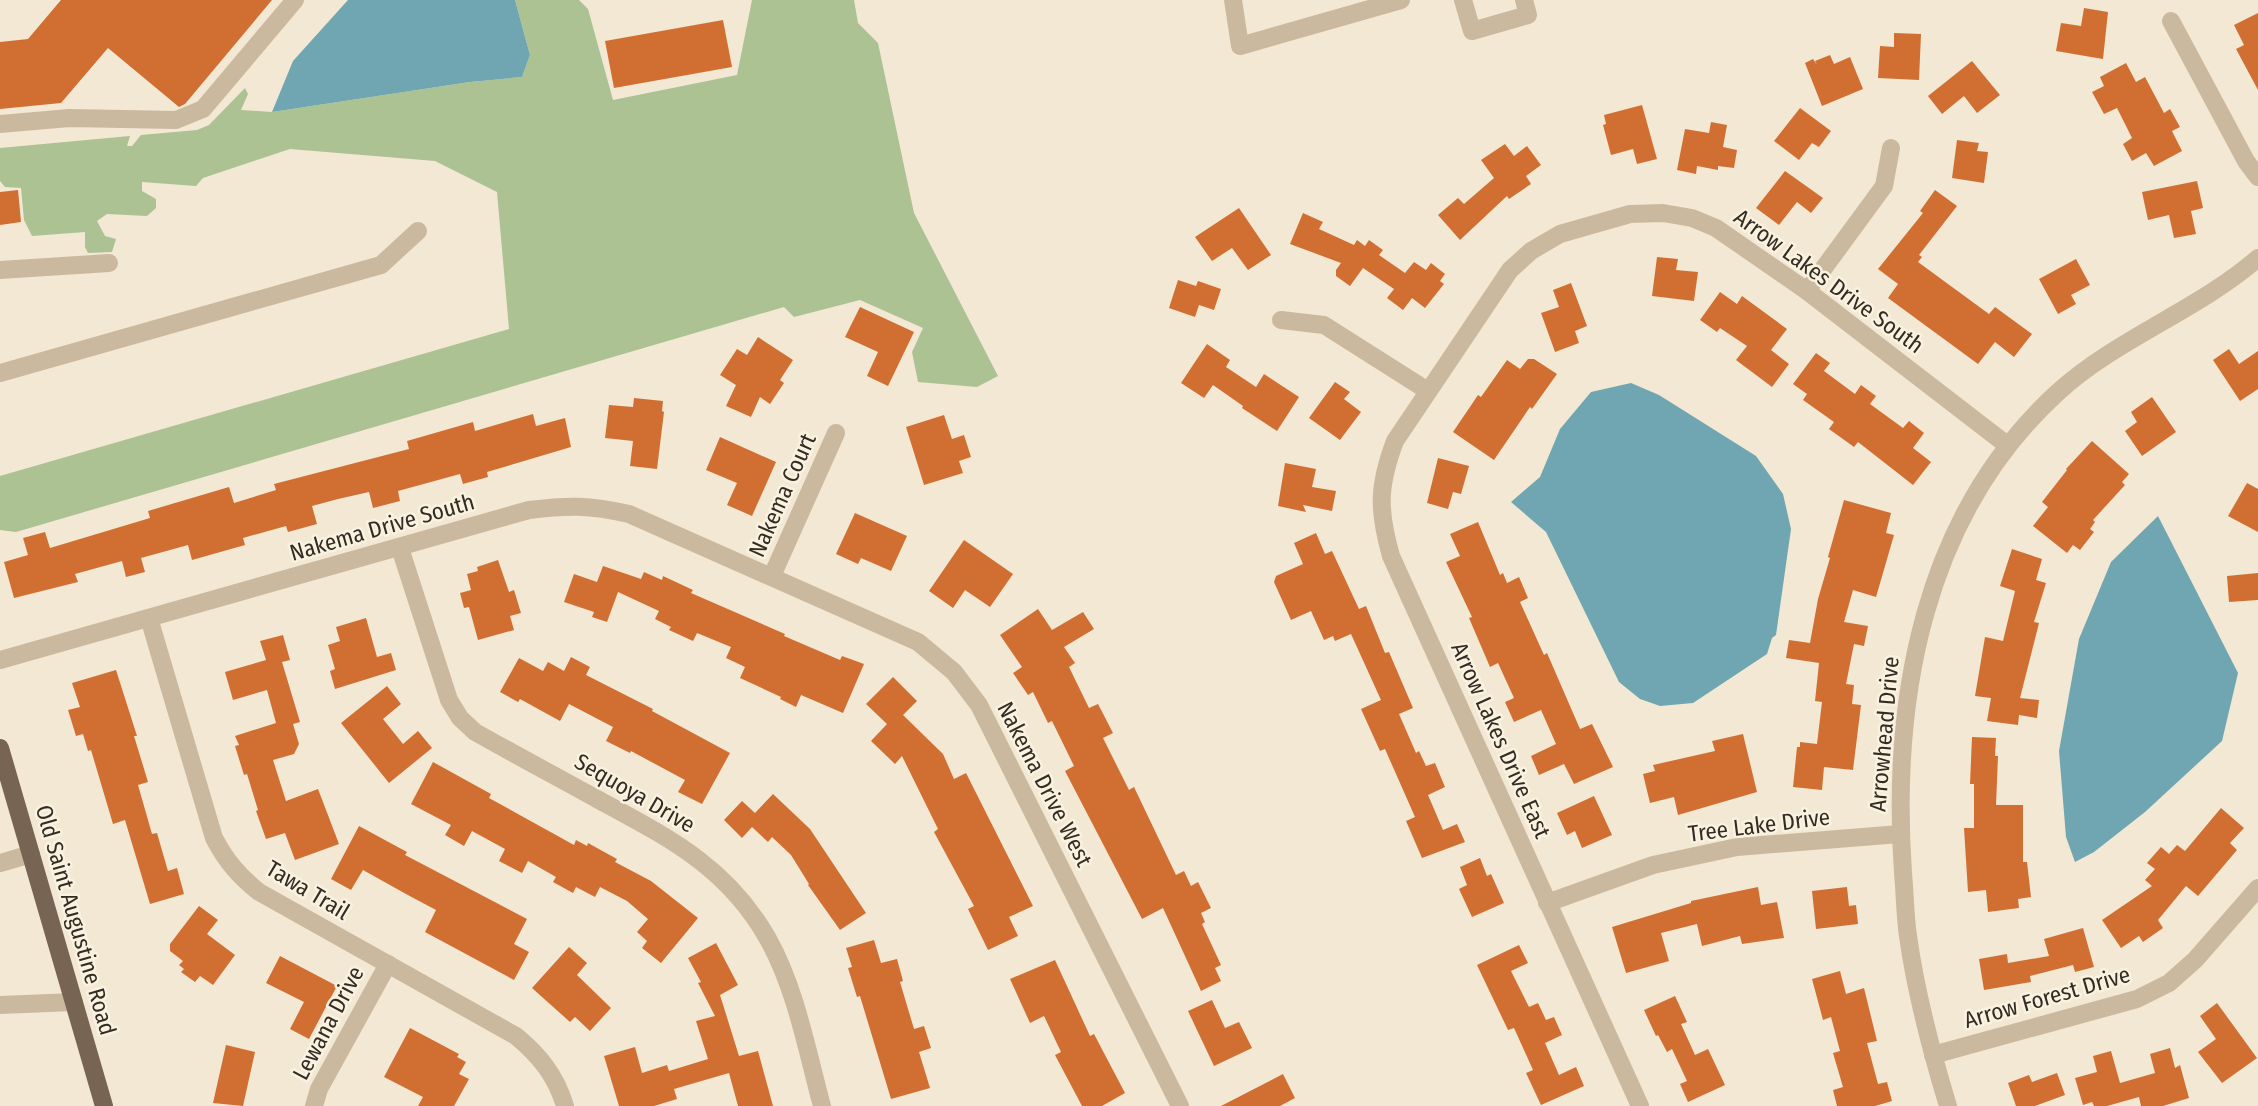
<svg xmlns="http://www.w3.org/2000/svg" width="2258" height="1106" viewBox="0 0 2258 1106" font-family="'Fira Sans Condensed',sans-serif">
<rect width="100%" height="100%" fill="#f2e8d3"/>
<!-- green -->
<path fill="#acc293" d="M515,0h64l9,9 25,91 124,-25 15,-75h102l4,23 20,20 36,170 84,163 -21,11 -59,-5 -6,-30 11,-24 -63,-28 -66,17 -10,-10 -768,225 -16,-2v-54l509,-147 -12,-137 -62,-31 -145,-12 -87,29 -7,8 -54,-4v9l14,8v9l-9,8 -40,-2 -10,7 8,15 11,3 -4,13 -24,1 -3,-6v-15l-53,4 -8,-16 -3,-32 -16,-1 -5,-6v-33l130,-12 -3,10h5l9,-11 56,-5 12,-5 36,-37 3,6 -7,16 31,2 198,-30 52,-5 8,-22z"/>
<!-- water -->
<g fill="#70a6b1">
<path d="M348,0h167l15,55 -8,22 -52,5 -198,30 21,-51z"/>
<path d="M1631,383l28,12 97,61 27,38 8,35 -15,106 -4,3 -5,16 -74,49 -33,3 -20,-7 -21,-17 -73,-150 -35,-30 29,-25 20,-48 31,-37z"/>
<path d="M2158,516l80,157 -16,68 -77,71 -51,40 -19,10 -9,-25 -7,-86 20,-112 32,-77z"/>
</g>
<!-- building -->
<g fill="#d16f33">
<path d="M61,0h211l-87,104 -6,3 -71,-59 -47,55 -61,6v-67l28,-3z"/>
<path d="M2084,8l24,4 -5,47 -47,-8 5,-28 20,3z"/>
<path d="M2258,13v77l-22,-41 8,-4 -10,-20z"/>
<path d="M723,20l9,47 -118,21 -9,-47z"/>
<path d="M1894,33l27,1 -2,46 -41,-2 2,-32 14,1z"/>
<path d="M1830,55l4,9 16,-7 13,32 -41,17 -17,-43 8,-4 4,6 -2,-4z"/>
<path d="M1972,61l28,34 -23,18 -13,-17 -22,18 -14,-18z"/>
<path d="M2126,63l10,19 9,-5 19,36 6,-4 10,18 -8,4 10,20 -28,15 -8,-13 -14,8 -9,-17 9,-6 -15,-30 -13,6 -12,-22 12,-6 -4,-9z"/>
<path d="M1642,105l15,54 -20,5 -4,-15 -22,6 -8,-30 3,-1 -2,-9z"/>
<path d="M1800,108l31,23 -12,16 -7,-4 -13,17 -25,-19z"/>
<path d="M1711,122l16,3 -4,22 14,3 -3,18 -16,-2v4l-21,-4 -1,8 -19,-4 8,-41 24,4z"/>
<path d="M1957,140l22,3 -2,8 11,1 -4,31 -32,-5z"/>
<path d="M1505,144l9,12 13,-10 14,19 -15,11 5,8 -22,15 -2,-3 -47,44 -22,-25 20,-17 6,6 30,-26 -13,-18z"/>
<path d="M1785,171l38,27 -12,15 -14,-11 -18,23 -23,-17z"/>
<path d="M2197,181l6,27 -12,3 5,23 -22,4 -5,-23 -21,5 -6,-28z"/>
<path d="M18,190l3,32 -21,3v-33z"/>
<path d="M1935,190l22,16 -38,49 3,2 -4,5 71,52 6,-7 37,27 -18,23 -19,-15 -17,22 -90,-66 10,-14 -20,-15 45,-56 -3,-2z"/>
<path d="M1239,208l32,47 -23,15 -16,-22 -20,13 -17,-24z"/>
<path d="M1303,213l20,9 -4,7 35,16 3,-5 8,6 4,-6 14,10 -4,5 26,18 9,-11 12,8 5,-7 14,11 -5,7 4,3 -19,24 -13,-10 -9,12 -16,-12 7,-9 -31,-21 -13,18 -14,-10v-6l5,-7 -51,-19z"/>
<path d="M1657,257l21,2 -2,11 22,2 -4,29 -42,-5z"/>
<path d="M2076,259l14,26 -19,10 5,9 -18,10 -19,-35z"/>
<path d="M1178,280l18,6 2,-5 23,8 -7,21 -15,-5 -4,12 -26,-9z"/>
<path d="M1571,283l16,43 -12,5 4,12 -24,9 -14,-39 18,-6 -6,-17z"/>
<path d="M1720,292l17,12 5,-8 45,33 -16,21 18,14 -17,23 -36,-27 11,-14 -27,-18 -3,4 -17,-12z"/>
<path d="M860,307l54,25 -26,54 -21,-10 11,-24 -33,-15z"/>
<path d="M758,337l35,23 -13,20 4,3 -14,21 -10,-7 -9,20 -25,-11 10,-21 -16,-10 17,-26 10,6z"/>
<path d="M1207,344l23,16 -4,7 30,20 8,-13 35,23 -22,34 -35,-23 1,-2 -30,-21 -9,13 -23,-15z"/>
<path d="M2229,349l10,15 19,-13v38l-18,12 -27,-41z"/>
<path d="M1816,353l14,10 -6,8 31,23 6,-9 15,11 -6,8 33,24 6,-7 15,12 -11,15 18,14 -18,23 -55,-43 -4,5 -25,-18 5,-7 -31,-22 4,-6 -14,-10z"/>
<path d="M1528,359h6l23,15 -25,35 -2,-2 -36,53 -41,-28 25,-37 3,2 26,-37 13,9z"/>
<path d="M1335,382l15,10 -6,7 17,13 -21,28 -31,-22z"/>
<path d="M2152,397l24,35 -34,24 -17,-25 12,-9 -6,-10z"/>
<path d="M634,398l29,3 -1,10 2,1 -7,57 -27,-3 3,-25 -28,-3 4,-33 24,2z"/>
<path d="M533,414l3,12 29,-8 6,29 -84,25 1,5 -25,7 -3,-10 -62,17 2,10 -27,7 -4,-16 -31,7 -26,7 5,18 -29,8 -2,-6 -43,12 2,7 -53,15 -4,-15 -47,13 4,14 -19,5 -4,-16 -47,13 3,8 -64,16 -10,-36 24,-7 -5,-17 22,-6 5,16 100,-30 -2,-7 81,-24 5,16 42,-13 -2,-6 135,-35 -2,-8 66,-19 2,9z"/>
<path d="M944,415l8,24 12,-4 7,22 -12,4 4,12 -39,12 -18,-58z"/>
<path d="M720,437l56,25 -24,54 -25,-11 10,-22 -31,-13z"/>
<path d="M2092,441l37,33 -7,8 3,3 -32,35 2,2 -5,7 4,3 -14,18 -7,-5 -6,8 -34,-27 15,-19 -6,-5 25,-32 -1,-1z"/>
<path d="M1438,458l31,8 -8,28 -8,-2 -5,17 -21,-6z"/>
<path d="M1285,463l31,6 -4,18 24,4 -4,20 -29,-6 3,7 -28,-6z"/>
<path d="M2247,483l11,6v43l-30,-16z"/>
<path d="M1844,500l47,13 -5,20 8,2 -18,62 -23,-7 -9,32 24,4 -4,20 -10,-2 -8,40 8,1 -2,19 9,1 -8,65 -29,-3 -2,23 -29,-3 4,-40h3v-5l17,2 5,-42 -7,-1 4,-38 -33,-5 3,-18 21,3 8,-44 12,-41 -2,-1z"/>
<path d="M855,513l52,23 -16,35 -30,-13 -3,6 -22,-10z"/>
<path d="M1478,522l22,53 3,-2 4,10 12,-6 9,21 -8,4 24,53 3,-2 33,76 12,-5 21,43 -39,17 -10,-20 -25,11 -8,-19 25,-12 -15,-34 -27,12 -9,-20 9,-4 -16,-35 -8,4 -21,-49 3,-1 -26,-55 14,-6 -10,-22z"/>
<path d="M1316,533l9,21 7,-3 27,58 7,-3 19,47 4,-1 24,56 -14,6 17,39 3,-2 7,15 9,-3 10,24 -17,8 15,35 14,-6 8,18 -43,16 -16,-37 9,-4 -30,-68 -5,2 -19,-42 20,-9 -30,-66 -16,7 -2,-5 -9,4 -13,-29 -20,9 -17,-38 2,-6 27,-12 -9,-21z"/>
<path d="M964,540l49,34 -23,33 -25,-17 -12,18 -24,-17z"/>
<path d="M2012,549l30,10 -6,21 10,3 -12,39 5,1 -19,75 19,2 -2,18 -18,-3 -1,10 -31,-4 4,-23 -16,-2 10,-59 18,4 12,-50 -15,-5z"/>
<path d="M498,560l11,32 5,-2 7,23 -11,3 4,14 -36,10 -9,-33 -5,1 -4,-15 11,-3 -4,-16 11,-3 -1,-4z"/>
<path d="M603,566l38,13 3,-7 18,8 1,-4 30,14 -2,3 94,41 -1,2 56,24 2,-4 22,8 -21,49 -42,-18 -5,12 -16,-8 1,-2 -41,-19 5,-11 -19,-9 5,-11 -34,-14 -4,8 -24,-11 2,-3 -16,-8 4,-8 -41,-19 -11,30 -15,-5 2,-5 -30,-10 10,-28 23,8z"/>
<path d="M2258,573v27l-29,2 -2,-26z"/>
<path d="M1038,609l14,21 31,-18 11,17 -30,18 11,16 -6,4 20,41 9,-4 15,29 -10,5 26,52 5,-3 42,88 8,-4 7,15 7,-4 13,26 -10,5 4,9 -3,2 19,41 -6,3 6,13 -20,10 -38,-83 -21,11 -77,-148 9,-5 -22,-45 -4,2 -15,-31 -5,3 -15,-22 9,-6 -22,-32z"/>
<path d="M366,618l11,39 14,-4 5,17 -61,19 -5,-18 5,-2 -7,-24 12,-4 -4,-14z"/>
<path d="M283,635l7,25 -8,2 18,60 -7,2 6,20 -5,10 -21,6 13,41 32,-12 21,55 -44,16 -10,-27 -19,6 -10,-28 2,-1 -11,-36 -3,1 -9,-29 4,-1 -4,-9 41,-13 -9,-33 -34,10 -8,-28 41,-12 -6,-19z"/>
<path d="M571,657l19,10 -4,8 67,34 -1,2 78,42 -28,51 -24,-12 7,-12 -54,-29 -1,2 -24,-12 7,-14 -44,-23 -9,17 -40,-22 -2,3 -18,-10 19,-34 24,13 5,-9 16,9z"/>
<path d="M116,670l21,66h-3l14,46 -10,3 14,49 5,-1 11,38 9,-3 7,26 -34,10 -25,-84 -12,4 -22,-74 -3,1 -5,-17 -7,2 -8,-26 12,-3 -8,-24z"/>
<path d="M893,677l24,24 -14,14 40,39 11,25 12,-6 67,133 -24,11 9,19 -30,14 -20,-41 6,-3 -40,-74 4,-3 -36,-73 -7,8 -24,-23 16,-17 -21,-20z"/>
<path d="M387,686l14,18 -18,15 20,25 15,-13 14,17 -43,35 -48,-60z"/>
<path d="M1743,734l14,58 -79,23 -4,-18 -24,6 -7,-29 12,-3 -2,-6 62,-14 -3,-10z"/>
<path d="M1972,737l24,1 -1,18h3l-2,49h27v57h4l4,35 -13,2 1,9 -31,4 -2,-22 -18,2 -4,-64h10v-44h-4z"/>
<path d="M433,762l58,32 -2,4 85,47 2,-5 11,6 1,-3 29,16 -2,3 36,19 47,37 -37,45 -19,-15 5,-7 -10,-9 11,-13 -21,-18 -27,-14 -5,10 -19,-10 -3,6 -20,-11 3,-5 -28,-16 -6,12 -23,-12 6,-12 -33,-18 -8,15 -19,-11 6,-10 -40,-21z"/>
<path d="M773,794l37,35 56,84 -26,17 -32,-45 1,-1 -18,-29 -19,-18 -4,5 -16,-15 -10,11 -18,-18 18,-19 13,12z"/>
<path d="M1594,796l18,39 -30,13 -7,-17 -8,4 -10,-22z"/>
<path d="M2221,808l23,20 -14,15 7,7 -39,46 -12,-10 -28,34 5,8 -20,14 -4,-6 -18,12 -19,-28 50,-34 -7,-6 10,-11 -8,-6 14,-16 8,7 8,-9 8,6z"/>
<path d="M359,826l48,26 -2,3 122,64 -13,25 15,8 -15,28 -89,-48 11,-22 -30,-16 -43,-24 -12,20 -20,-11z"/>
<path d="M1480,858l7,18 4,-2 13,29 -32,14 -13,-28 8,-4 -7,-18z"/>
<path d="M1758,887l3,18 16,-3 7,36 -42,6 -2,-8 -38,10 -5,-22 -36,9 8,28 -43,12 -14,-46 79,-24v-2z"/>
<path d="M1847,887l2,19 7,-1 2,19 -42,5 -4,-38z"/>
<path d="M199,906l19,14 -11,14 28,21 -22,30 -13,-9 -5,6 -14,-10 3,-3 -5,-4 4,-4 -13,-10v-7z"/>
<path d="M2083,928l11,39 -19,5 -2,-7 -43,11 1,6 -47,8 -5,-31 28,-5 1,9 41,-7 -5,-17z"/>
<path d="M874,940l7,23 16,-4 6,22 -3,1 14,47 10,-3 7,22 -12,4 11,36 -39,11 -31,-103 -3,1 -9,-29 4,-1 -6,-19z"/>
<path d="M716,943l22,42 -18,10 19,61 19,-5 15,55h-35l-9,-33 -55,16 3,10 -23,7h-35l-15,-50 31,-9 7,26 25,-8 2,6 39,-12 -12,-38 19,-5 -17,-33 3,-1 -13,-24z"/>
<path d="M1519,945l9,18 -17,8 18,36 9,-4 8,17 8,-3 8,18 -17,8 14,32 17,-8 8,19 -43,19 -15,-32 7,-3 -19,-42 -6,2 -31,-65z"/>
<path d="M569,947l18,16 -10,12 34,33 -21,23 -15,-14 -5,5 -38,-34z"/>
<path d="M280,956l57,30 -28,53 -19,-10 14,-27 -38,-19z"/>
<path d="M1055,960l35,76 4,-2 31,59 -23,13h-20l-27,-51 6,-3 -17,-36 -14,7 -20,-44z"/>
<path d="M1840,971l6,23 18,-6 13,53 -10,2 11,41 9,-2 5,19 -17,5h-38l-4,-16 10,-3 -10,-34 7,-2 -9,-34 -8,3 -11,-41z"/>
<path d="M1675,996l12,26 -6,2 14,31 13,-6 17,36 -37,17 -8,-18 7,-3 -15,-32 -5,3 -9,-17 -2,1 -12,-26z"/>
<path d="M1212,1000l13,28 14,-6 13,26 -38,18 -26,-55z"/>
<path d="M2217,1003l40,55 -35,25 -24,-31 18,-13 -16,-23z"/>
<path d="M410,1028l49,26 -2,3 9,5 -7,12 10,5 -15,27h-36l5,-9 -39,-20z"/>
<path d="M226,1045l29,7 -12,54 -30,-3z"/>
<path d="M2170,1048l5,20 5,-3 9,33 -26,8h-22l-2,-9 -32,9h-13l-2,-4 -9,3 -8,-27 22,-6 -4,-16 18,-5 9,32 35,-10 -5,-19z"/>
<path d="M2057,1073l8,22 -30,11h-19l-8,-23 21,-8 3,7z"/>
<path d="M1283,1074l12,24 -15,8h-59z"/>
</g>
<g fill="none" stroke-linecap="round" stroke-linejoin="round">
<!-- minor -->
<g stroke="#cbb99f" stroke-width="18">
<path d="M1233,0l7,46 161,-46"/>
<path d="M1463,0l9,31 56,-16 -4,-15"/>
<path d="M2171,21l75,140 12,16"/>
<path d="M0,124l69,-6 107,2 27,-11 92,-109"/>
<path d="M0,270l109,-7"/>
<path d="M1807,291l77,-105 7,-38"/>
<path d="M1281,320l43,5 104,66"/>
<path d="M0,373l381,-108 37,-34"/>
<path d="M400,548l49,152 11,18 15,14c41,23 82,45 122,67 70,38 130,67 171,140 28,50 39,112 54,167"/>
<path d="M772,576l64,-143"/>
<path d="M149,618l65,220c12,23 25,38 45,54l257,144c24,20 40,40 49,70"/>
<path d="M0,660l529,-150c40,-5 60,-5 100,4l289,128 36,30 25,33 201,401"/>
<path d="M0,863l31,-9"/>
<path d="M1547,903l106,-38 84,-18 163,-13"/>
<path d="M0,1005l74,-3"/>
<path d="M1933,1055l204,-56 32,-16 26,-23 63,-72"/>
<path d="M314,1106l5,-17 69,-125"/>
<path d="M1640,1106l-249,-550c-13,-46 -13,-70 4,-115l115,-171 21,-19 29,-17 70,-20 33,-1 29,5 24,10 91,63 200,154"/>
<path d="M1948,1106c-17,-56 -32,-112 -40,-170 -3,-20 -3,-42 -5,-63 -12,-174 20,-357 154,-480 60,-55 140,-82 201,-135"/>
</g>
<!-- major -->
<path stroke="#776453" stroke-width="18" d="M0,748l104,358"/>
</g>
<g text-anchor="middle" stroke-width="5" stroke-linejoin="round" paint-order="stroke">
<!-- street labels -->
<g font-size="23" fill="#342b23" stroke="#faf2e0">
<text transform="translate(1829 281) rotate(36)" y="8">Arrow Lakes Drive South</text>
<text transform="translate(782 495) rotate(-66)" y="8">Nakema Court</text>
<text transform="translate(382 527) rotate(-16)" y="8">Nakema Drive South</text>
<text transform="translate(1884 734) rotate(-85)" y="8">Arrowhead Drive</text>
<text transform="translate(1501 740) rotate(66)" y="8">Arrow Lakes Drive East</text>
<text transform="translate(1045 784) rotate(63)" y="8">Nakema Drive West</text>
<text transform="translate(635 793) rotate(30)" y="8">Sequoya Drive</text>
<text transform="translate(1759 825) rotate(-7)" y="8">Tree Lake Drive</text>
<text transform="translate(308 890) rotate(31)" y="8">Tawa Trail</text>
<text transform="translate(76 920) rotate(74)" y="8">Old Saint Augustine Road</text>
<text transform="translate(2047 997) rotate(-16)" y="8">Arrow Forest Drive</text>
<text transform="translate(328 1023) rotate(-62)" y="8">Lewana Drive</text>
</g>
</g>
</svg>
